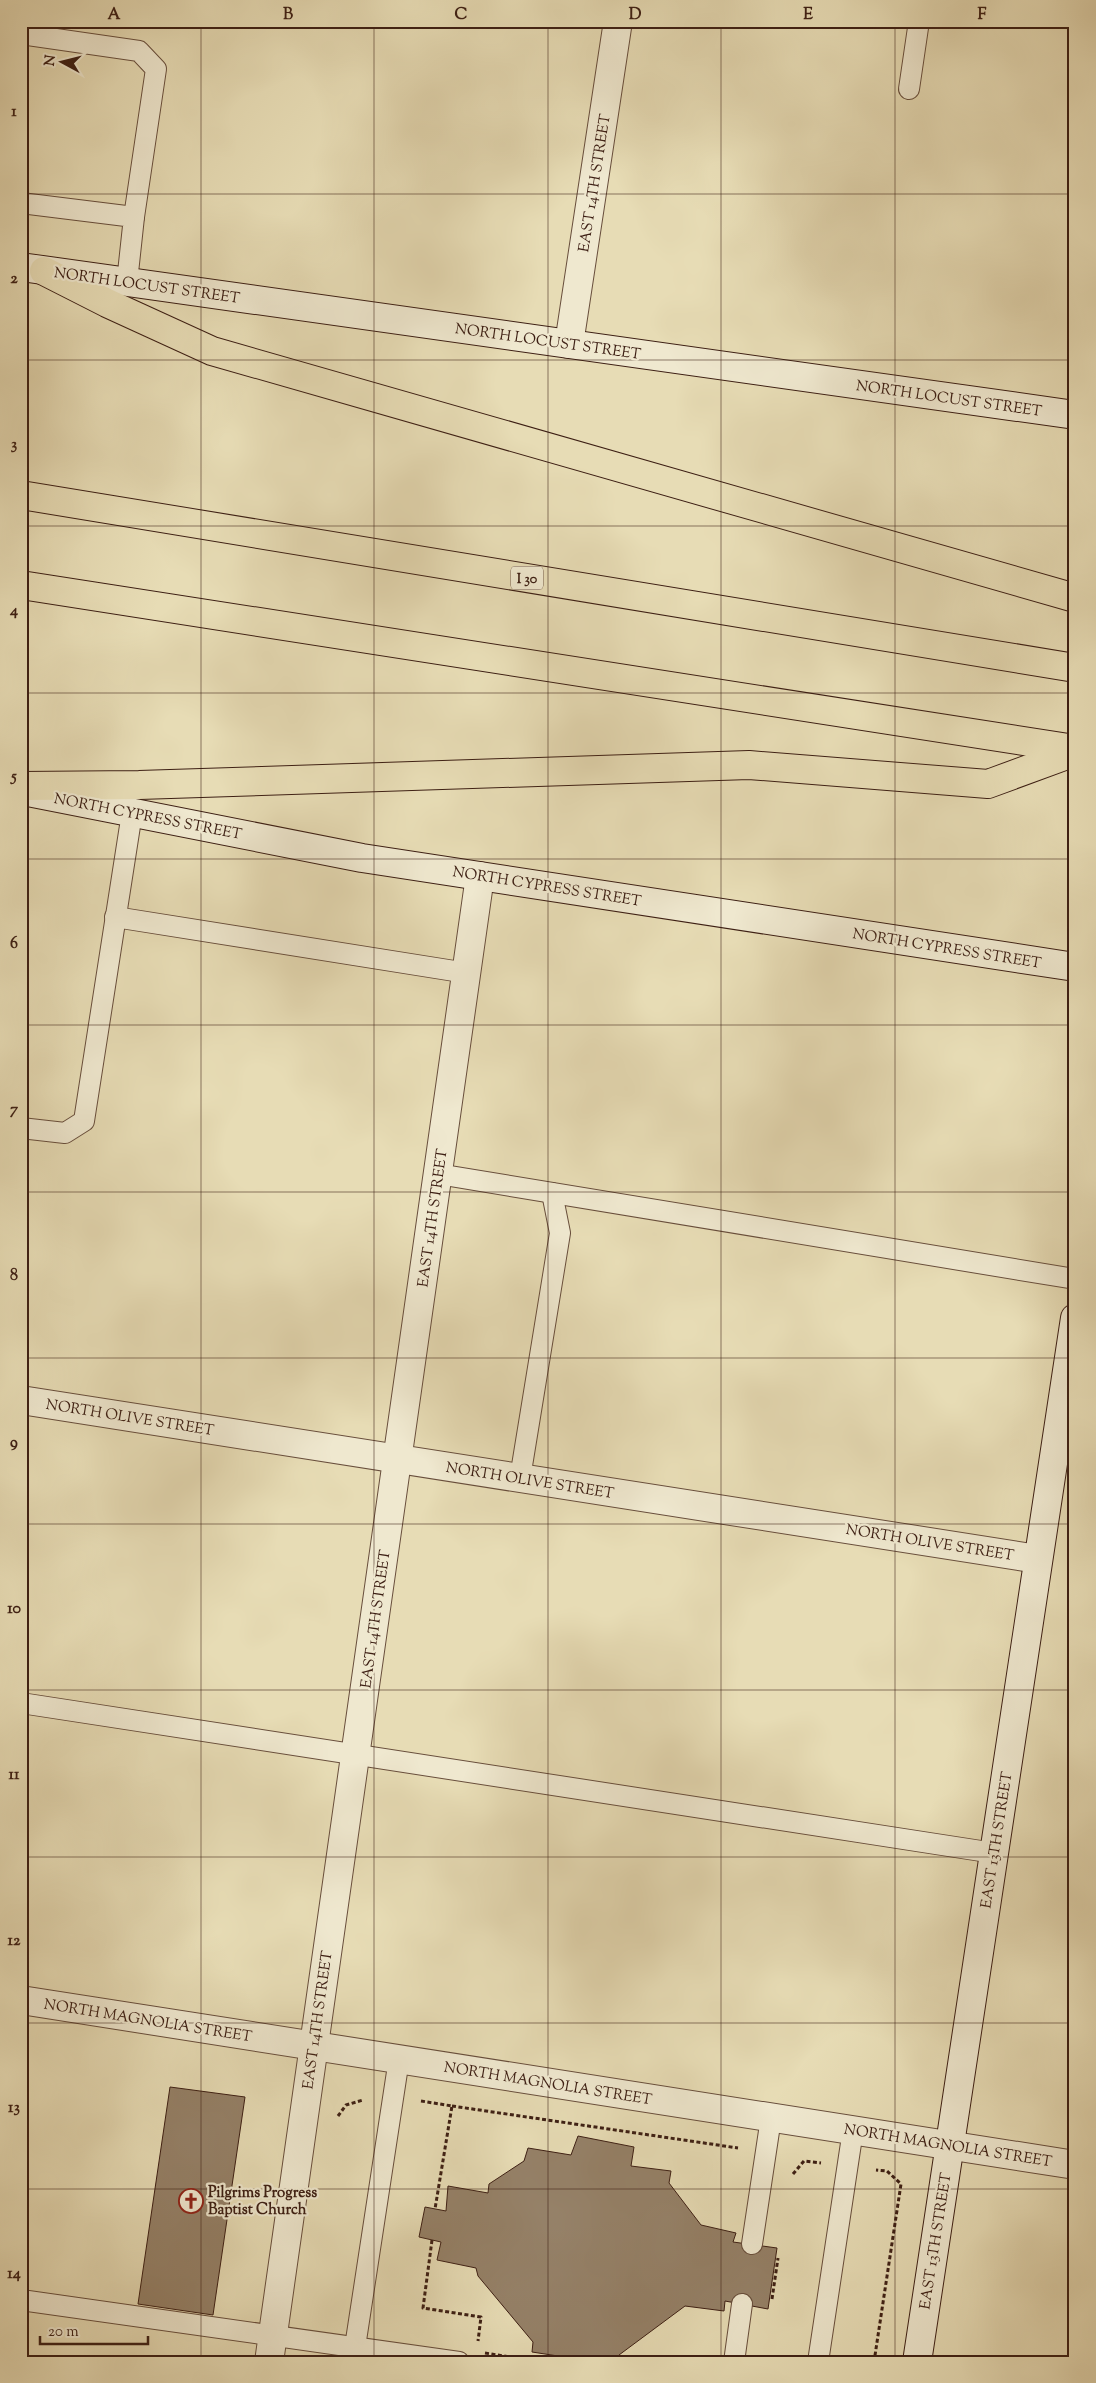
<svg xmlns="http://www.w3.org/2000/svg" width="1096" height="2383" viewBox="0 0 1096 2383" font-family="'Sorts Mill Goudy',serif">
<rect width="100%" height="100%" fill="#e7dcb5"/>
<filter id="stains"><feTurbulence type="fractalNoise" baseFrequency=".004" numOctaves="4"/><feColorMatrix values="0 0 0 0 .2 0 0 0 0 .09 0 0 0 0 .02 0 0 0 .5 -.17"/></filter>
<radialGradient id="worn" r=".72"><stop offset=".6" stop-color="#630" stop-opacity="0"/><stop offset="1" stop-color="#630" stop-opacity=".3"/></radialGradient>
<!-- building -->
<g fill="#958168" stroke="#3d1f14">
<path d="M170,2087l75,10 -32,218 -75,-11z"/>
<path d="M578,2136l56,11 -3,19 40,5 -2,12 32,42 35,8 -3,9 44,6 -9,61 -43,-8 -1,10 -39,-5 -66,49v7h-22l-65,-10 1,-10 -55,-66 -2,-8 -39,-8 4,-18 -22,-5 6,-30 21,4 2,-25 40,7 1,-9 35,-23 4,-13 43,7z"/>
</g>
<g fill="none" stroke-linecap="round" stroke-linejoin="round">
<defs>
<g id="lane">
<path d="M21,34l118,17 17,18 -22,148"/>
<path d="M909,89l10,-68"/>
<path d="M21,203l113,14 -7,65"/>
<path d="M115,917l352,56"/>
<path d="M21,1128l44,5 19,-12 48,-308"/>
<path d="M438,1174l637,105"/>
<path d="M520,1478l40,-245 -8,-40"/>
<path d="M21,1703l973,150"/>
<path d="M752,2244l19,-126"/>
<path d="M21,2300l438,62"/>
<path d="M355,2347l44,-288"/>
<path d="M734,2362l8,-58"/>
<path d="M818,2362l35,-232"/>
</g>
<g id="street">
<path d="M569,344l49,-323"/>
<path d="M21,1400l1017,159"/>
<path d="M21,2000l1054,165"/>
<path d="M269,2362l211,-1486"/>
</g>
<g id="secondary">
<path d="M21,267l1054,148"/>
<path d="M28,792l334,66 713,109"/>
<path d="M917,2362l158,-1044"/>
</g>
<g id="highway">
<path d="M44,271l63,32 105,48 863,247"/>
<path d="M21,495l1054,173"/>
<path d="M21,585l1054,164"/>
<path d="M21,786l118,-1 610,-20 239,19 87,-32"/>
</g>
</defs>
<!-- lane casing -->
<use href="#lane" stroke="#684e3c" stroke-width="22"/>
<!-- street casing -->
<use href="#street" stroke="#684e3c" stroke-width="30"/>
<!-- secondary casing -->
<use href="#secondary" stroke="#3d1f14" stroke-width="30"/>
<!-- highway casing -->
<use href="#highway" stroke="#3d1f14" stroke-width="30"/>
<!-- path -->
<g stroke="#3d1f14" stroke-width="3" stroke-dasharray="4 2.5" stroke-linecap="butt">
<path d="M421,2101l31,5 -17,103"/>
<path d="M452,2106l286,42"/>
<path d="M338,2116l8,-11 17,-5"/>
<path d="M793,2174l11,-13 17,2"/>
<path d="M432,2240l-9,68 58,9 -3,24"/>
<path d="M772,2299l6,-41"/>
<path d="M485,2353l57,9"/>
<path d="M874,2362l27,-178 -14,-13 -11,-1"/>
</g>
<!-- lane -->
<use href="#lane" stroke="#efe8cf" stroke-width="20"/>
<!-- street -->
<use href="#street" stroke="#efe8cf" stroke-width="28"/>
<!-- secondary -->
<use href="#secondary" stroke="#efe8cf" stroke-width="28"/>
<!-- highway -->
<use href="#highway" stroke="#e7dcb5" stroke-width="28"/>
</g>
<!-- grid -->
<path fill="none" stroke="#3d1f14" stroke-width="1" stroke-opacity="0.55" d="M201,21v2341M374,21v2341M548,21v2341M721,21v2341M895,21v2341M21,194h1054M21,360h1054M21,526h1054M21,693h1054M21,859h1054M21,1025h1054M21,1192h1054M21,1358h1054M21,1524h1054M21,1690h1054M21,1857h1054M21,2023h1054M21,2189h1054"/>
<!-- icons -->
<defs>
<symbol id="church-ring" viewBox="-11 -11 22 22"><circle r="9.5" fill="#efe8cf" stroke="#8f2418" stroke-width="1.5"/><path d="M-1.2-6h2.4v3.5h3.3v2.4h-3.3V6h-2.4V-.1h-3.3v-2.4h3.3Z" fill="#8f2418"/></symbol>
</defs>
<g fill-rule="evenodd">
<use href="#church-ring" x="177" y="2187" width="28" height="28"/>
</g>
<g text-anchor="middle" stroke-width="4.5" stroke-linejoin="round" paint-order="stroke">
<!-- shield labels -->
<rect fill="#efe8cf" stroke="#725b4c" stroke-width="1" x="511" y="566.5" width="32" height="23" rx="4"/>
<g font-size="14" font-weight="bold" fill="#3d1f14">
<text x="527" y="583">I 30</text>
</g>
<!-- street labels -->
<g font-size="15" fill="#3d1f14" stroke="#efe8cf">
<text transform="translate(594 183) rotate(-81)" y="5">EAST 14TH STREET</text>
<text transform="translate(147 285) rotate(8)" y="5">NORTH LOCUST STREET</text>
<text transform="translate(548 341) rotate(8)" y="5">NORTH LOCUST STREET</text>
<text transform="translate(949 398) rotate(8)" y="5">NORTH LOCUST STREET</text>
<text transform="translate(148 816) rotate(11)" y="5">NORTH CYPRESS STREET</text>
<text transform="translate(547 886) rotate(9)" y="5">NORTH CYPRESS STREET</text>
<text transform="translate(947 948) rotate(9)" y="5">NORTH CYPRESS STREET</text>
<text transform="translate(432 1218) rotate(-82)" y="5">EAST 14TH STREET</text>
<text transform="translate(130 1417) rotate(9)" y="5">NORTH OLIVE STREET</text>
<text transform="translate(530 1480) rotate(9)" y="5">NORTH OLIVE STREET</text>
<text transform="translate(930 1542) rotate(9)" y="5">NORTH OLIVE STREET</text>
<text transform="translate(375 1619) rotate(-82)" y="5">EAST 14TH STREET</text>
<text transform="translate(996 1840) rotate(-81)" y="5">EAST 13TH STREET</text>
<text transform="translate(148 2020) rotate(9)" y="5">NORTH MAGNOLIA STREET</text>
<text transform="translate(317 2020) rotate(-82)" y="5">EAST 14TH STREET</text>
<text transform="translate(548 2083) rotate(9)" y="5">NORTH MAGNOLIA STREET</text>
<text transform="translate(948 2145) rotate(9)" y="5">NORTH MAGNOLIA STREET</text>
<text transform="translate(935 2241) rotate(-81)" y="5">EAST 13TH STREET</text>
</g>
<!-- poi labels -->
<g font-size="15" font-weight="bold" fill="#3d1f14" stroke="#efe8cf" text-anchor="start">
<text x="208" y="2197">Pilgrims Progress<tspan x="208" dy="17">Baptist Church</tspan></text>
</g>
</g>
<!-- margin -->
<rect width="1096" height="2383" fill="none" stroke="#e7dcb5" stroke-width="55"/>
<!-- north arrow -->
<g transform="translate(62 62) rotate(277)" stroke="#efe8cf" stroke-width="4" paint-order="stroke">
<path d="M0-4L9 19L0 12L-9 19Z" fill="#3d1f14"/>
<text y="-8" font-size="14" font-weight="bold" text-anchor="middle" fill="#3d1f14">N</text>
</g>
<!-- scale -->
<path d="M40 2336v8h108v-8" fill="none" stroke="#3d1f14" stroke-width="2.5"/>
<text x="48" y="2336" font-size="15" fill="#3d1f14" stroke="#efe8cf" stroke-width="4" paint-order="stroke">20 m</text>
<rect x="28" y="28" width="1040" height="2328" fill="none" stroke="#3d1f14" stroke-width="2"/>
<g font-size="16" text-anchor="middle" font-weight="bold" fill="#3d1f14">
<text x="114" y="19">A</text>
<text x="288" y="19">B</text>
<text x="461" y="19">C</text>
<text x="635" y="19">D</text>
<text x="808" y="19">E</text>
<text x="982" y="19">F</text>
<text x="14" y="116">1</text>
<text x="14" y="283">2</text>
<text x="14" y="449">3</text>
<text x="14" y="615">4</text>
<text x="14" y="781">5</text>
<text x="14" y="948">6</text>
<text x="14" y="1114">7</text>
<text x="14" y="1280">8</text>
<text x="14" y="1447">9</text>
<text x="14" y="1613">10</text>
<text x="14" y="1779">11</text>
<text x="14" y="1945">12</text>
<text x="14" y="2112">13</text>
<text x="14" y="2278">14</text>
</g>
<rect width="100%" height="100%" filter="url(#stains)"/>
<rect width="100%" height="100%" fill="url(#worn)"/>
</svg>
